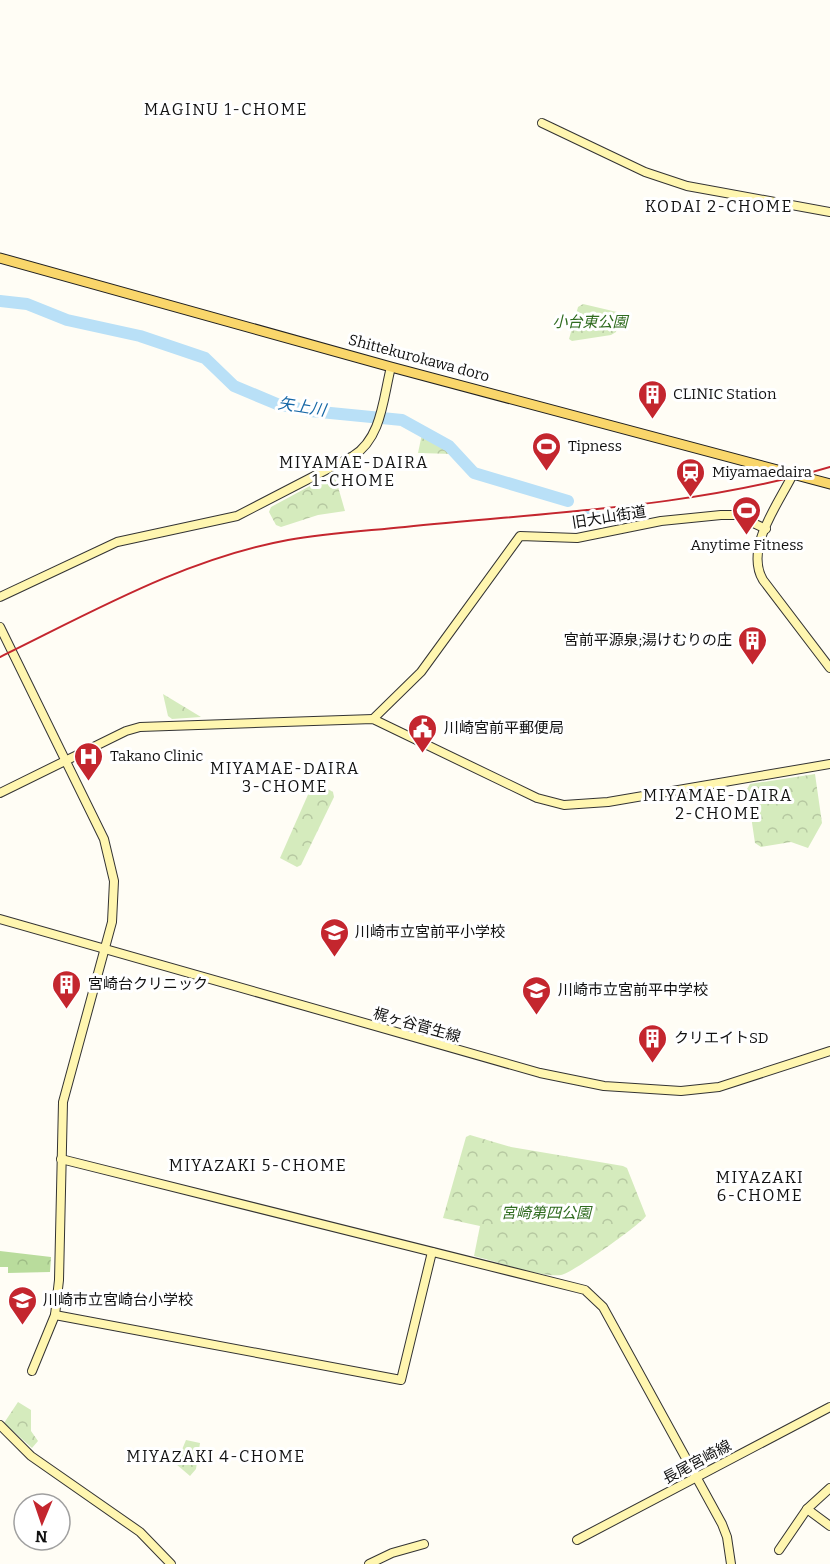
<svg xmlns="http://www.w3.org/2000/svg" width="830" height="1564" viewBox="0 0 830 1564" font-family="Bitter,'Noto Sans JP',serif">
<defs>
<pattern id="forest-crowns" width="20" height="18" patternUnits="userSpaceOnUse" patternTransform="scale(1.5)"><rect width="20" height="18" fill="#b9dc9c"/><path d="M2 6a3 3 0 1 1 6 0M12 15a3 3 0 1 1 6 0" fill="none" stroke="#9ebc85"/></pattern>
<pattern id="park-crowns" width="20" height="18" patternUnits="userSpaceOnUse" patternTransform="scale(1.5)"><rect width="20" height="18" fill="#d5ebbd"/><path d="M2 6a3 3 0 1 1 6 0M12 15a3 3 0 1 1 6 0" fill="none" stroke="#b6c8a1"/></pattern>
</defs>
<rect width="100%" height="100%" fill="#fffdf5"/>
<!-- forest -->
<path fill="url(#forest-crowns)" d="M0,1251l51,6 -1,15 -42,1v-6h-8z"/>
<!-- park -->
<g fill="url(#park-crowns)">
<path d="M583,304l34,8 2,5 -3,15 -5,3 -39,6 -3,-2 9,-32z"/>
<path d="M422,434l26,13 5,7 -35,-1z"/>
<path d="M334,473l11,38 -27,4 -37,12 -5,-2 -7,-13 2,-5z"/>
<path d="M163,694l38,23 -29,2 -4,-3z"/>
<path d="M815,774l7,49 -14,25 -17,-6 -30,5 -6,-4 -8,-54 3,-5z"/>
<path d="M314,781l19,11 1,5 -33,68 -4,2 -17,-9z"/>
<path d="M470,1135l41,12 112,19 4,2 19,48c-6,9 -75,58 -85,59 -19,3 -66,-14 -87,-19l6,-30 -37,-8 23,-81z"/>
<path d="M18,1402l13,8v21l7,10 -6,7 -28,-25z"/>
<path d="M186,1440l14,3 -4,26 -6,7 -14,-12z"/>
</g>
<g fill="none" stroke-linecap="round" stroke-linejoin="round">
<!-- river -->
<g stroke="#b9e0f7" stroke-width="12">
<path d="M0,301l27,3 40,16 73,16 65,22 29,28 43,18 33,7 92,9 47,26 25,27 94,28"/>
<path d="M586,517l17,1"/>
</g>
<defs>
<g id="secondary">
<path d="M542,123l103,49 42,14 143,26"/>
<path d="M793,474c-14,29 -49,74 -30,106l67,88"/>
<path d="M0,597l117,-55 120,-26 116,-60c29,-18 30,-58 38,-89"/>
<path d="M0,627l104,212 10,42 -2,41 -49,180 -4,178 -4,35 -23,56"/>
<path d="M373,719l48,-47 99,-136 57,2 84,-17 60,-6h15l30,14"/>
<path d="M0,793l126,-62 14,-4 233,-8 164,79 27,7 44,-3 222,-38"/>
<path d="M0,919l540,154 64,13 77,5 38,-4 111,-36"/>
<path d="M61,1159l524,131 18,17 119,217 5,13 4,27"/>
<path d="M55,1315l346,65 31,-128"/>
<path d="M0,1425l31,31 109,76 31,32"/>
<path d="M807,1509l23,17"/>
<path d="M577,1540l253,-133"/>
<path d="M779,1550l28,-41 23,-21"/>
<path d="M369,1564l23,-11 32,-9"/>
</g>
<path id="primary" d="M0,258l391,109 439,117"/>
</defs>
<!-- secondary casing -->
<use href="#secondary" stroke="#333" stroke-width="10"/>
<!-- primary casing -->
<use href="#primary" stroke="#222" stroke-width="11"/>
<!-- secondary -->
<use href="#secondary" stroke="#fff6b0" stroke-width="8"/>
<!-- primary -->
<use href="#primary" stroke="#f9d66b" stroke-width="9"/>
<!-- rail -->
<path stroke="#c4262e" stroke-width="2" d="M0,657c94,-46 185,-98 288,-117 39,-7 78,-9 117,-13 142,-15 287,-19 425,-60"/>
</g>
<!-- icons -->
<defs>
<symbol id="building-pin" viewBox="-11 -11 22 30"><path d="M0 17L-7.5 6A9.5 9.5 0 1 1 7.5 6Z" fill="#c4262e" stroke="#fff"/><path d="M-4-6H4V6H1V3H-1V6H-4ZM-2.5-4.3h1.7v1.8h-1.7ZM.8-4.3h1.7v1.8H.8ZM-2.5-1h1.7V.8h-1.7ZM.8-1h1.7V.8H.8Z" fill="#fff"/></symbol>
<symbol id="stadium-pin" viewBox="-11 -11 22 30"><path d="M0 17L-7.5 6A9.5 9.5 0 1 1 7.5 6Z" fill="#c4262e" stroke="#fff"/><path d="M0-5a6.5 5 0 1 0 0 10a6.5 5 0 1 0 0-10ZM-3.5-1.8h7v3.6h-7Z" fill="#fff"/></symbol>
<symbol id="station-pin" viewBox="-11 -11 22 30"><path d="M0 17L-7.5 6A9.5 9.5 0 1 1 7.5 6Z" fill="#c4262e" stroke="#fff"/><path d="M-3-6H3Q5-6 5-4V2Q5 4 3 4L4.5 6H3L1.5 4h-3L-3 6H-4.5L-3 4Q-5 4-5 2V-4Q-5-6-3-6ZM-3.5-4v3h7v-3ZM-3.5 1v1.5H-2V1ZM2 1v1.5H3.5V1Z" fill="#fff"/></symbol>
<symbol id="civic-pin" viewBox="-11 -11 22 30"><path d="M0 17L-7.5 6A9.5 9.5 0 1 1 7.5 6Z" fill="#c4262e" stroke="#fff"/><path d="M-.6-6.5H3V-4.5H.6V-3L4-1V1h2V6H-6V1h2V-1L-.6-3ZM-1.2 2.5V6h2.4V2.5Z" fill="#fff"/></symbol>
<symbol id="hospital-pin" viewBox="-11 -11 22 30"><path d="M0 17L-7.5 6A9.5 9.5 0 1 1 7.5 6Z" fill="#c4262e" stroke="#fff"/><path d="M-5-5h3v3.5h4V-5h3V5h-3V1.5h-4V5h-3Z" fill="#fff"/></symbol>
<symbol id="school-pin" viewBox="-11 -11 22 30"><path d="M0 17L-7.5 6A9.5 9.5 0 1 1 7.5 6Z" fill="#c4262e" stroke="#fff"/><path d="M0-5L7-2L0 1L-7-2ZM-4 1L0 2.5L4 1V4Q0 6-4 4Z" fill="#fff"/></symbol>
</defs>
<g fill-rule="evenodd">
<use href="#building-pin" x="636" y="378" width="33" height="45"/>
<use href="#stadium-pin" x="530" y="430" width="33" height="45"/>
<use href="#station-pin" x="674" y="456" width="33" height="45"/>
<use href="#stadium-pin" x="730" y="494" width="33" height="45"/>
<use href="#building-pin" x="736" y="624" width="33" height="45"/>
<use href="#civic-pin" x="406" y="712" width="33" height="45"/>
<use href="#hospital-pin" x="72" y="740" width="33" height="45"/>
<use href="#school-pin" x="318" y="916" width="33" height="45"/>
<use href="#building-pin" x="50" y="968" width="33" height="45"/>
<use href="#school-pin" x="520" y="974" width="33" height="45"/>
<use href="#building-pin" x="636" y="1022" width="33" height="45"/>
<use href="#school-pin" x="6" y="1284" width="33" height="45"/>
</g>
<g text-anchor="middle" stroke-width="6" stroke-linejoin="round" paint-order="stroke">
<!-- park labels -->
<g font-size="15" font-style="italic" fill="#2f6b1f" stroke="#fff">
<text x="590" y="327">小台東公園</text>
<text x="546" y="1218">宮崎第四公園</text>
</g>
<!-- street labels -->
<g font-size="15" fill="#111" stroke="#fff">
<text transform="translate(419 358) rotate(15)" y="5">Shittekurokawa doro</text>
<text transform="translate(609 517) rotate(-9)" y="5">旧大山街道</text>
<text transform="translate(417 1025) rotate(16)" y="5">梶ヶ谷菅生線</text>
<text transform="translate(697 1462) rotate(-28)" y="5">長尾宮崎線</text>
</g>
<!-- poi labels -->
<g font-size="15" fill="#111" stroke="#fff" text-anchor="start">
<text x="673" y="399">CLINIC Station</text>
<text x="568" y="451">Tipness</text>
<text x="712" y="477">Miyamaedaira</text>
<text x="747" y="550" text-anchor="middle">Anytime Fitness</text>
<text x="732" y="645" text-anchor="end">宮前平源泉;湯けむりの庄</text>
<text x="444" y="733">川崎宮前平郵便局</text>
<text x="110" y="761">Takano Clinic</text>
<text x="355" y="937">川崎市立宮前平小学校</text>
<text x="88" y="989">宮崎台クリニック</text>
<text x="558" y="995">川崎市立宮前平中学校</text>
<text x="674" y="1043">クリエイトSD</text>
<text x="43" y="1305">川崎市立宮崎台小学校</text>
</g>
<!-- neighbourhood labels -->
<g font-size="16" letter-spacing="1.5" fill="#111" stroke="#fff">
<text x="226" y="115">MAGINU 1-CHOME</text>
<text x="719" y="212">KODAI 2-CHOME</text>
<text x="354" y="468">MIYAMAE-DAIRA<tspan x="354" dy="18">1-CHOME</tspan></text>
<text x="285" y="774">MIYAMAE-DAIRA<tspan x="285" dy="18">3-CHOME</tspan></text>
<text x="718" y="801">MIYAMAE-DAIRA<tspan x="718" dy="18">2-CHOME</tspan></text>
<text x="258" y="1171">MIYAZAKI 5-CHOME</text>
<text x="760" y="1183">MIYAZAKI<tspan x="760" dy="18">6-CHOME</tspan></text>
<text x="216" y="1462">MIYAZAKI 4-CHOME</text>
</g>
<!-- water labels -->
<g font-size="16" font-style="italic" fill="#1768a6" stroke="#fff">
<text transform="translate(302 406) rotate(9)" y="6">矢上川</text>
</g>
</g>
<!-- north arrow -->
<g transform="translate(42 1522) rotate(182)"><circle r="28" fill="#ffffff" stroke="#a0a0a0" stroke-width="1.5"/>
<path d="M0-4.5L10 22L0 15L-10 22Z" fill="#c4262e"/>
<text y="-9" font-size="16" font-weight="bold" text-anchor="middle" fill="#111111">N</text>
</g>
</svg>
